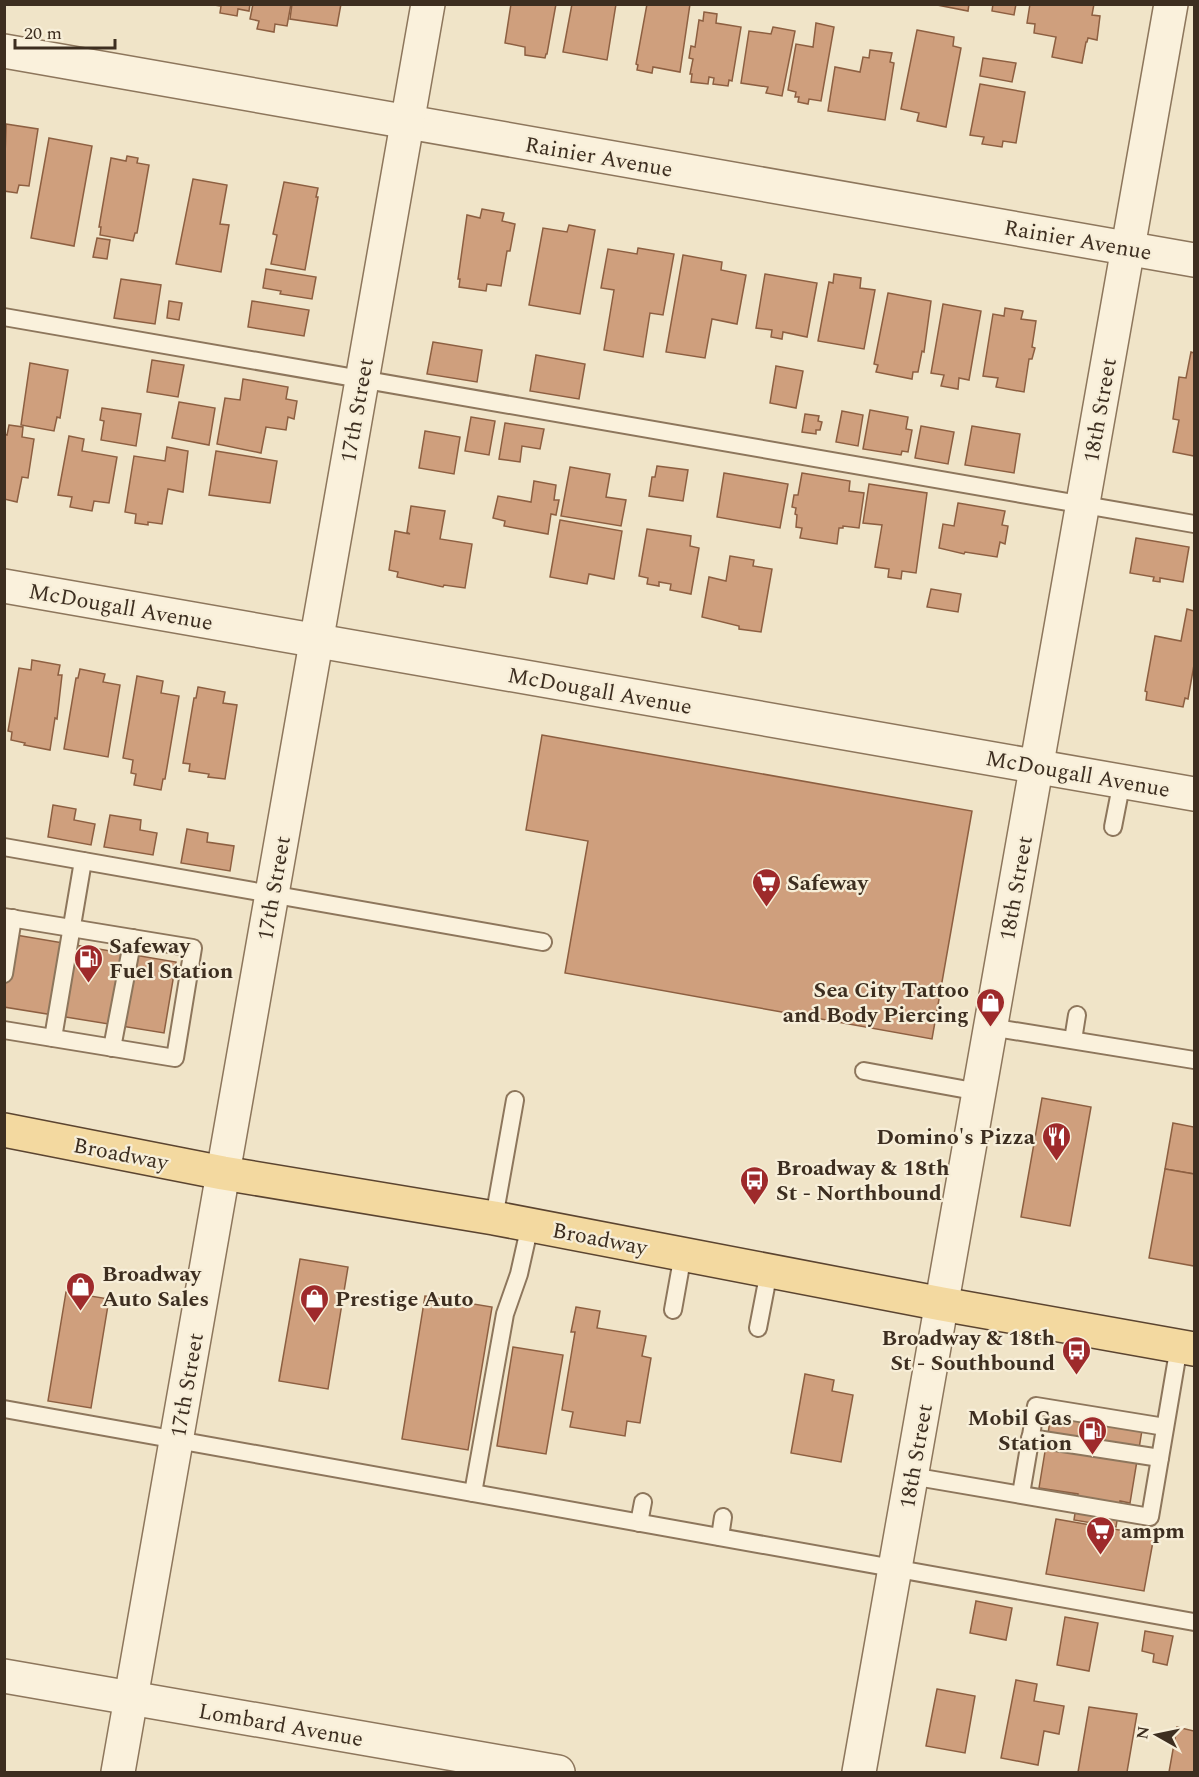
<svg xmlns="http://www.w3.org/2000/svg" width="1199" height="1777" viewBox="0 0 1199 1777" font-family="Spectral,serif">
<rect width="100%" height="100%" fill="#f0e4c8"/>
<!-- building -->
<g fill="#cf9f7d" stroke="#8d5f41" stroke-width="1.5">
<path d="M250,4l-1,7 -11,-2 -1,7 -17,-3 1,-7 -7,-1z"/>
<path d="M253,4h38l-4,22 -12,-2 -1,8 -17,-3 2,-8 -9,-2z"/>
<path d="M292,4h49l-4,22 -47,-7z"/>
<path d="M511,4h45l-9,50h-1l-1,4 -20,-3v-8l-20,-4z"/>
<path d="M572,4h44l-9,56 -44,-8z"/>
<path d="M647,4h43l-10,68 -27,-5 -1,6 -15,-3 1,-5 -2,-1z"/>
<path d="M932,4h37l-1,7z"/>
<path d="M993,4h23l-2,11 -22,-4z"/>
<path d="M1030,4h64l-2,11 8,1 -3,24 -9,-2 -1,4h-1l-4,21 -30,-6 4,-20 -22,-4 1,-9 -8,-1z"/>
<path d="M704,12l13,2 -1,9 25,4 -9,54 -3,-1 -1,6 -15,-2 1,-6 -5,-1 -1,7 -17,-2 1,-8h-2l3,-15 -4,-1 2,-12 4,1 4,-27 4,1z"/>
<path d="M816,23l18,4 -13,74 -12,-2 -1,5 -10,-2 1,-5h-4l1,-5 -8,-2 8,-46 17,3z"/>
<path d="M773,27l22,4 -13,65 -16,-3 2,-6 -27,-4 8,-52 22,3z"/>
<path d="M917,30l37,7 -1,9 8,2 -15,79 -29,-6 2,-8 -18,-4z"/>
<path d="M870,50l22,3 -2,9 4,1 -9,57 -57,-9 7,-44 25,5 3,-15 6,1z"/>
<path d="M983,58l33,5 -4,19 -32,-6z"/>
<path d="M980,84l45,8 -9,51 -13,-2 -1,6 -20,-3 2,-7 -14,-2z"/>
<path d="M6,124l32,5 -9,57 -10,-1 -2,8 -13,-2z"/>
<path d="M49,138l43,8 -18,100 -43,-8z"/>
<path d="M127,156l11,2 -1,5 12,2 -12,68h-2l-2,8 -33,-6 1,-8h-2l12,-69 15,3z"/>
<path d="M193,179l34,6 -7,39 9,1 -8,47 -45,-8z"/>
<path d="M284,182l34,6 -2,9h2l-13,73 -34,-6 6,-29 -4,-1z"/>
<path d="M482,209l22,4 -2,8 13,3 -5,27h-3l-6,35 -14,-2 -1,7 -27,-4 1,-8h-2l9,-64 13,3z"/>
<path d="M569,225l26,5 -15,84 -51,-9 14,-77 24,4z"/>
<path d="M97,238l13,2 -3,19 -14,-2z"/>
<path d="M638,248l36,6 -11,61 -13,-2 -7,44 -39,-7 10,-60 -13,-2 7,-39 29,5z"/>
<path d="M683,255l39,7 -1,8 25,5 -9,49 -25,-5 -7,39 -39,-6z"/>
<path d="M266,269l50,8 -4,22 -32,-5 1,-3 -18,-3z"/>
<path d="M765,274l52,9 -10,54 -24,-5 -1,7 -11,-2 1,-7 -16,-2z"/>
<path d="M834,274l27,4 -1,10 15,2 -11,59 -46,-8 11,-59 4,1z"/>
<path d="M121,279l40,6 -6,39 -41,-6z"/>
<path d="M888,293l43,8 -7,51 -2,-1 -4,21h-5l-1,7 -36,-7 2,-7 -4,-1z"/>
<path d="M169,301l13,2 -3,17 -12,-2z"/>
<path d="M252,301l57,9 -5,26 -56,-9z"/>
<path d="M943,304l38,7 -12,69 -10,-2 -1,11 -17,-3 3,-11 -13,-2z"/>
<path d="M1005,308l18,3 -2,8 15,2 -4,26 3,1 -3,11h-3l-5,33 -28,-5 2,-9 -15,-2 10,-62 11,2z"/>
<path d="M433,342l49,8 -5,32 -50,-8z"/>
<path d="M1191,352l3,1v103l-21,-4 6,-32 -6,-1 6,-42 7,1z"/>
<path d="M536,355l49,9 -6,35 -49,-8z"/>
<path d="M152,360l32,5 -6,32 -31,-5z"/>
<path d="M30,363l38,7 -8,48 -3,-1 -3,14 -33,-6z"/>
<path d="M776,366l27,5 -7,37 -26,-5z"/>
<path d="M243,379l45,8 -2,12 11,2 -3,18 -6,-2 -2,13 -20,-3 -5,26 -44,-9 8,-46 15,2z"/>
<path d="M179,402l36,6 -6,37 -37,-7z"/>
<path d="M102,408l39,6 -5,32 -35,-6 3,-19 -4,-1z"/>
<path d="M870,410l38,7 -2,12 6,1 -4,22 -6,-1 -1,4 -38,-6z"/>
<path d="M842,411l21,4 -5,31 -22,-4z"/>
<path d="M805,414l14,2 -1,5 4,1 -2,8h-4v4l-14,-2z"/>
<path d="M471,417l24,4 -6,34 -24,-4z"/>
<path d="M505,423l39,6 -4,20 -18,-3 -2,16 -21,-3z"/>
<path d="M9,425l14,2 -1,10 12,2 -6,39 -6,-1 -5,25 -13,-3v-65l3,1z"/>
<path d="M921,426l33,6 -6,32 -33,-6z"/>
<path d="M972,426l48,8 -6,39 -49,-8z"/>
<path d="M425,431l35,6 -6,37 -35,-6z"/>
<path d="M69,436l15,3 -2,12 35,6 -8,46 -15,-2 -2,10 -22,-4 2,-10 -14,-2z"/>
<path d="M167,447l21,4 -5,41 -15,-3 -6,35 -14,-2v3l-13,-2 1,-9 -11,-2 9,-56 31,5z"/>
<path d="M216,451l61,10 -7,42 -61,-8z"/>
<path d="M657,466l31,4 -5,31 -34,-5 3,-19h3z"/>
<path d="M570,467l40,7 -4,23 20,3 -5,26 -60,-10z"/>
<path d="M724,473l64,11 -8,44 -63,-11z"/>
<path d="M802,473l48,8 -1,10 15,2 -5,35 -16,-2v2h-4l-2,16 -37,-6 2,-10 -6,-1 1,-12 -2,-1 1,-6 -4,-1 2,-12h4z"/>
<path d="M534,481l22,4 -2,15h5l-3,15 -5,-1 -3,20 -44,-8 1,-5 -12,-3 5,-22 33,6z"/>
<path d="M869,484l58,9 -11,80 -14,-2 -1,8 -13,-2 1,-8 -14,-2 7,-42 -19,-2z"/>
<path d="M958,503l47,8 -3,14 6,1 -3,18 -5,-2 -3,15 -32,-5 -1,2 -25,-6 4,-24 11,2z"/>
<path d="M411,506l34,5 -5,28 32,5 -7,44 -21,-3 -1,2 -46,-10 1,-5 -9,-2 6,-39 15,3 -3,-2z"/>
<path d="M560,520l62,11 -8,48 -25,-5 -2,10 -37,-7z"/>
<path d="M647,529l44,7 -1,10 9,2 -8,46 -21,-4 1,-6 -12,-2v4l-12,-2 1,-6 -9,-2z"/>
<path d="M1136,538l53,9 -6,35 -23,-4v4l-7,-1 1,-4 -24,-4z"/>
<path d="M730,556l24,4 -1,6 19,3 -11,63 -22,-3v-3l-37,-9 7,-40 17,4z"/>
<path d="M931,589l30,5 -3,18 -31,-5z"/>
<path d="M1187,609l7,2v54l-6,34 -3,-1 -2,9 -37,-7 1,-8 -2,-1 10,-55 26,5z"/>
<path d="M32,660l28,5 -2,10h4l-5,44 -2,-1 -5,32 -26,-5 1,-2 -14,-3 1,-8 -4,-1 11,-63 12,2z"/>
<path d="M80,669l25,5 -2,8 17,3 -12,72 -44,-8 12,-71h2z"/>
<path d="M137,676l26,5 -2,12 18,3 -14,83h-2l-2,11 -27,-5 2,-11 -5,-1 2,-13 -10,-2z"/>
<path d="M198,687l27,5 -2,11 14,2 -12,74 -17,-2 1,-3 -20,-3 1,-7 -7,-1 11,-65h2z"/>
<path d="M542,735l430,76 -40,228 -367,-66 23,-132 -62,-11z"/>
<path d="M53,805l23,4 -2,11 21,4 -4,21 -43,-8z"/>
<path d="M110,815l31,5 -1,10 17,3 -4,22 -49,-8z"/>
<path d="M187,829l21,4 -1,9 27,4 -4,25 -49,-8z"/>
<path d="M4,933l172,29 -12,71 -160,-26z"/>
<path d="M1042,1098l49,9 -21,119 -49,-9z"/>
<path d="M1173,1123l21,4v47l-29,-5z"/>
<path d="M1165,1169l29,5v92l-45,-8z"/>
<path d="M300,1259l48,8 -20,122 -49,-8z"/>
<path d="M66,1292l43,7 -18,109 -43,-7z"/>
<path d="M425,1296l67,11 -24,143 -66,-11z"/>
<path d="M576,1307l24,4 -3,17 49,8 -4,20 9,2 -11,65 -13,-2 -2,15 -55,-9 3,-15 -11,-2 13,-78h-4z"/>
<path d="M513,1347l50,8 -17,99 -49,-8z"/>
<path d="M805,1374l29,6 -2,11 21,4 -12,67 -50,-9z"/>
<path d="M1053,1403l91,15 -14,85 -10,-2 -4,26 -42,-7 4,-26 -39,-6z"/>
<path d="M1056,1519l98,17 -10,55 -98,-17z"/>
<path d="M976,1601l36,7 -6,32 -36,-7z"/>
<path d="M1065,1617l33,6 -9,48 -32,-6z"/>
<path d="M1145,1631l28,5 -6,29 -14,-3 1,-8 -12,-3z"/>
<path d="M1016,1680l21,4 -3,17 30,5 -5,28 -15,-3 -6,34 -37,-7z"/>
<path d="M937,1689l38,7 -10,57 -39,-7z"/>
<path d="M1089,1707l48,7 -10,58h-49z"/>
<path d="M1177,1727l17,4v41h-25z"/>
</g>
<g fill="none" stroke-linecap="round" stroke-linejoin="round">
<defs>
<g id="service">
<path d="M4,317l1190,207"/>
<path d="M1113,827l9,-46"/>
<path d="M4,847l539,95"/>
<path d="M4,917l189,31 -18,110 -171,-28"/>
<path d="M4,974l9,-56"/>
<path d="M990,1027l204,33"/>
<path d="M53,1038l30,-177"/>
<path d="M1073,1040l4,-25"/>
<path d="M112,1048l21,-110"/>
<path d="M864,1071l115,21"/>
<path d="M494,1218l21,-118"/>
<path d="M673,1310l10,-56"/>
<path d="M758,1328l11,-57"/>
<path d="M4,1409l1190,213"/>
<path d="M1030,1438l130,20"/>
<path d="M911,1476l239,41 29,-171"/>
<path d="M473,1493l32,-179 14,-40 11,-49"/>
<path d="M1021,1494l15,-88 129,21"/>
<path d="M639,1523l4,-21"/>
<path d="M720,1537l3,-20"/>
</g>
<g id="minor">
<path d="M4,51l1190,209"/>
<path d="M4,1676l554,96"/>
<path d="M118,1772l310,-1768"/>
<path d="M859,1772l312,-1768"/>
</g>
<path id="tertiary" d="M4,586l1190,208"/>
<path id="primary" d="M4,1130l219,43 271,45 448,86 252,45"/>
</defs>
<!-- service casing -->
<use href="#service" stroke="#8d765c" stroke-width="20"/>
<!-- minor casing -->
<use href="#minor" stroke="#8d765c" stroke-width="36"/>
<!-- tertiary casing -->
<use href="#tertiary" stroke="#8d765c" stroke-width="36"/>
<!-- primary casing -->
<use href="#primary" stroke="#5b4430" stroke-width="36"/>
<!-- service -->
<use href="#service" stroke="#faf1dc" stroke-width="16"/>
<!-- minor -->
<use href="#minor" stroke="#faf1dc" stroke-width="33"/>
<!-- tertiary -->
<use href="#tertiary" stroke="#faf1dc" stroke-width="33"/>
<!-- primary -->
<use href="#primary" stroke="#f3d9a0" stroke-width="33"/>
</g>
<!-- icons -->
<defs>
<symbol id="supermarket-pin" viewBox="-11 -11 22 30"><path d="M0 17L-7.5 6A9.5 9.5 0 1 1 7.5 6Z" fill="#9e2a2b" stroke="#f7eed8"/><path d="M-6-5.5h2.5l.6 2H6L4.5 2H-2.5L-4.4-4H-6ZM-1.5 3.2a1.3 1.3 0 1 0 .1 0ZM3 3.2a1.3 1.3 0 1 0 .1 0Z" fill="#fff"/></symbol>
<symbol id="fuel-pin" viewBox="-11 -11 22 30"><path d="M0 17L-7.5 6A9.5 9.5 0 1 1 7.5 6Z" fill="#9e2a2b" stroke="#f7eed8"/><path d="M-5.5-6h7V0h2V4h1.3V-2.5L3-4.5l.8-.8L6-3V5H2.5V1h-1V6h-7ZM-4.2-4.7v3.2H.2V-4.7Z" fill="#fff"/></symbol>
<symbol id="shop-pin" viewBox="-11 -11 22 30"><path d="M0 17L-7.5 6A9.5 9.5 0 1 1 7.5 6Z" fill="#9e2a2b" stroke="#f7eed8"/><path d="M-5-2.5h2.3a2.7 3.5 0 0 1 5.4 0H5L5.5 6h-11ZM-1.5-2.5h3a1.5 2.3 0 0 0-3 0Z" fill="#fff"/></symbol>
<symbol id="restaurant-pin" viewBox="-11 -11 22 30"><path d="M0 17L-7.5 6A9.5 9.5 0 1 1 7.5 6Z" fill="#9e2a2b" stroke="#f7eed8"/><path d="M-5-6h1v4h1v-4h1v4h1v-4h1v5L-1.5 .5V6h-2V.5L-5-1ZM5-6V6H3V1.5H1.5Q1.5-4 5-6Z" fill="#fff"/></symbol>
<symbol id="bus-pin" viewBox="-11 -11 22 30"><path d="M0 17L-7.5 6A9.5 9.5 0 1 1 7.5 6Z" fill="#9e2a2b" stroke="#f7eed8"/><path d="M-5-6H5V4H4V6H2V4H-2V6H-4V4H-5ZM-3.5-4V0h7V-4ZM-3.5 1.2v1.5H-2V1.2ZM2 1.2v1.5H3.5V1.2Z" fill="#fff"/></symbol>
</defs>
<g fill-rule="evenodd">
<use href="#supermarket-pin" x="750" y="866" width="33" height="45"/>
<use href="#fuel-pin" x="72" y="942" width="33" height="45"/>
<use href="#shop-pin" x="974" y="986" width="33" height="45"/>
<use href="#restaurant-pin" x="1040" y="1120" width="33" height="45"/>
<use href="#bus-pin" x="738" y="1164" width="33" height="45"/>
<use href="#shop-pin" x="64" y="1270" width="33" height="45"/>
<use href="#shop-pin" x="298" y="1282" width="33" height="45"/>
<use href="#bus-pin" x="1060" y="1334" width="33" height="45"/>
<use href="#fuel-pin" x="1076" y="1414" width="33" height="45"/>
<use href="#supermarket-pin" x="1084" y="1514" width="33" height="45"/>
</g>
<g text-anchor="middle" stroke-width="4.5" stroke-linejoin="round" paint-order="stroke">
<!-- street labels -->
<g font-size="22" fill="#3d2e20" stroke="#f7eed8">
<text transform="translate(599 156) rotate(10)" y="8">Rainier Avenue</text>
<text transform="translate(1078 239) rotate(10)" y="8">Rainier Avenue</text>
<text transform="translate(356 410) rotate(-80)" y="8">17th Street</text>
<text transform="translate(1099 410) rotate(-80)" y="8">18th Street</text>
<text transform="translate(121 606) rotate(10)" y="8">McDougall Avenue</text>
<text transform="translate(600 690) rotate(10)" y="8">McDougall Avenue</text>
<text transform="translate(1078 773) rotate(10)" y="8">McDougall Avenue</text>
<text transform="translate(273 888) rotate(-80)" y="8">17th Street</text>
<text transform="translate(1015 888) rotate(-80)" y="8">18th Street</text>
<text transform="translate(121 1153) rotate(11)" y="8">Broadway</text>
<text transform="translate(600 1238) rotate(11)" y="8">Broadway</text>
<text transform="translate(186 1385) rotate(-80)" y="8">17th Street</text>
<text transform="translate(915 1456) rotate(-80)" y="8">18th Street</text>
<text transform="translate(281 1724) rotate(10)" y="8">Lombard Avenue</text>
</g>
<!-- poi labels -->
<g font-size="22" font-weight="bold" fill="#3d2e20" stroke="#f7eed8" text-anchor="start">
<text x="787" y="890">Safeway</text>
<text x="109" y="953">Safeway<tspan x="109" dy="25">Fuel Station</tspan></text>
<text x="969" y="997" text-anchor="end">Sea City Tattoo<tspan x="969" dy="25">and Body Piercing</tspan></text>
<text x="1035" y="1144" text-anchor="end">Domino's Pizza</text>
<text x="776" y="1175">Broadway &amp; 18th<tspan x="776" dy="25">St - Northbound</tspan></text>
<text x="102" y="1281">Broadway<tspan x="102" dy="25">Auto Sales</tspan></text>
<text x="335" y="1306">Prestige Auto</text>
<text x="1055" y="1345" text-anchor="end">Broadway &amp; 18th<tspan x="1055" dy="25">St - Southbound</tspan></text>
<text x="1072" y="1425" text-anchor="end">Mobil Gas<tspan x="1072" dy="25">Station</tspan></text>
<text x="1121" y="1538">ampm</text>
</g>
</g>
<!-- border -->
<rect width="1199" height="1777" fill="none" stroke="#3d2e20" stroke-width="12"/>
<!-- north arrow -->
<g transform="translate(1157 1735) rotate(279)" stroke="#f7eed8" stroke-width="4.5" paint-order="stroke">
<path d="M0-4.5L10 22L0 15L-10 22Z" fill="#3d2e20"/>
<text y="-9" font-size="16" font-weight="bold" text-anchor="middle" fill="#3d2e20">N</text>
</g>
<!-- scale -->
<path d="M15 39v9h100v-9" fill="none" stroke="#3d2e20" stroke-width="3"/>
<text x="24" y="39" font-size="18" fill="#3d2e20" stroke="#f7eed8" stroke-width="4.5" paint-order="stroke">20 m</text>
</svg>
